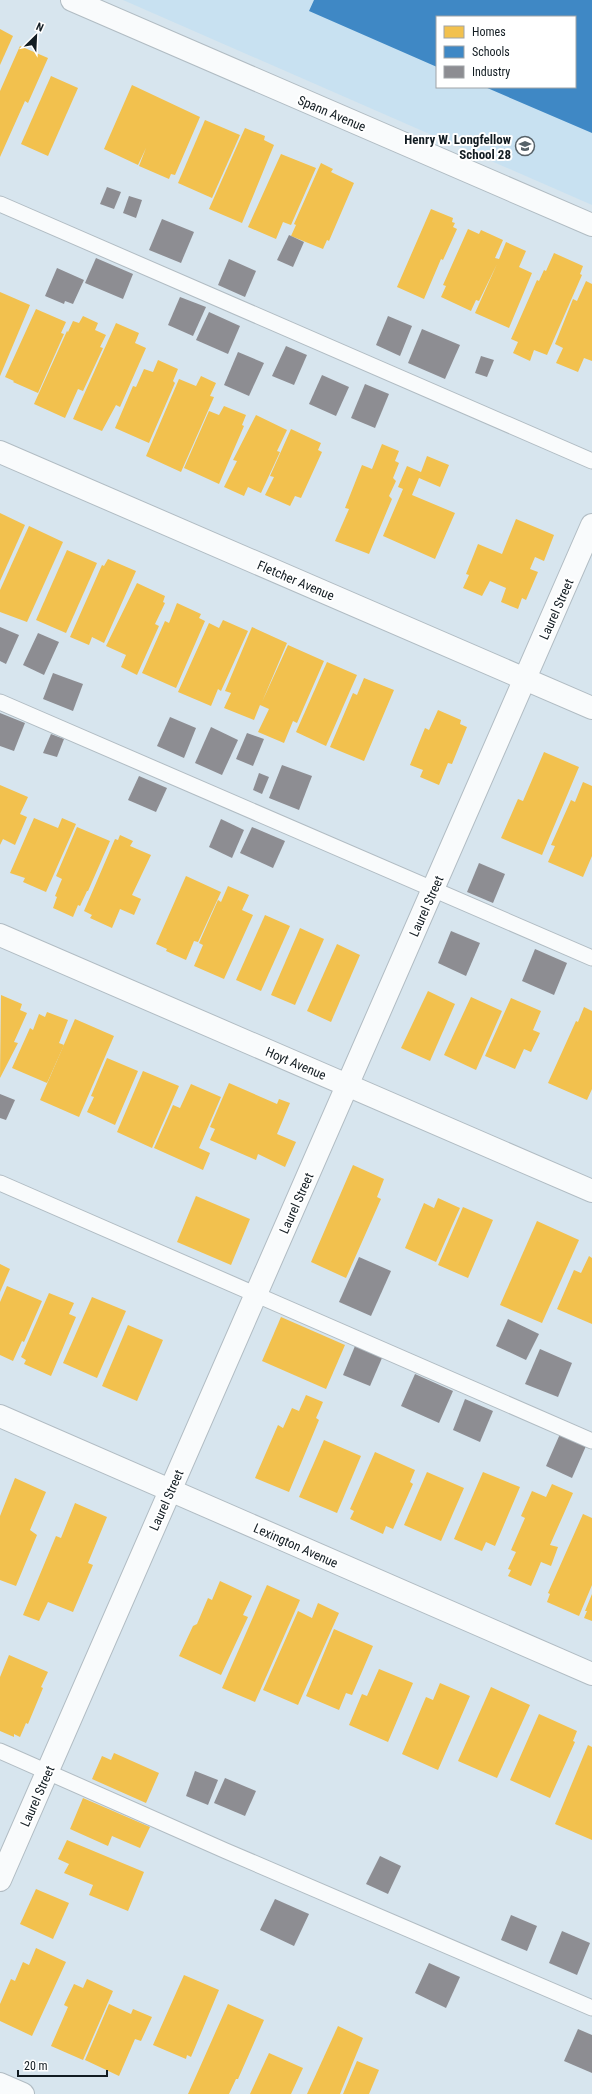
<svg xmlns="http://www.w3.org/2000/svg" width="592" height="2094" viewBox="0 0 592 2094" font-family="'Roboto Condensed',sans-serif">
<rect width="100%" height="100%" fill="#d7e5ee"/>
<!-- built -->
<path fill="#c8e1f1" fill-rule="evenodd" d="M123,0h469v205zM437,17h138v70h-138z"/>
<!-- homes -->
<g fill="#f2c14e">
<path d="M0,29l13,7 -13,29z"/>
<path d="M20,46l28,12 -20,45 -3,-2 -25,56v-66z"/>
<path d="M51,76l27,12 -30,68 -27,-12z"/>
<path d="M132,85l68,32 -25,58 -4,-1 -2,5 -30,-13 7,-18 -8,17 -34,-16z"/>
<path d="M205,120l35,15 -28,63 -34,-15z"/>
<path d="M245,128l20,8 -1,4 10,5 -32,78 -33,-14z"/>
<path d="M281,154l35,14 -25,57 -8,-3 -7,17 -28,-12z"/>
<path d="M321,163l12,6 -2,3 23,11 -25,58 -2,-1 -4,9 -32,-13 5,-11 -2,-1z"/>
<path d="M431,209l22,9 -1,4 3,1 -2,4 4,2 -14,31 -2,-1 -17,40 -27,-12z"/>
<path d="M468,229l11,5 2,-4 22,10 -8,18 4,1 7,-17 20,9 -7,16 13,6 -23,55 -34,-15 22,-49 -18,37 -3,-1 -5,11 -30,-14 5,-11 -3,-1z"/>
<path d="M554,253l29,13 -3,8 2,1 -35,80 -13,-5 -4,11 -17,-8 5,-11 -7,-3 26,-59 2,1 5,-11 2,1z"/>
<path d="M586,281l6,3v77l-8,-3 -6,14 -22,-9 7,-15 -8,-4 18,-45 4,2z"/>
<path d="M0,292l30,13 -30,71z"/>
<path d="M36,309l30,13 -5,11 3,1 -26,59 -25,-11 1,-1 -9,-4z"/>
<path d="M83,316l15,7 -3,7 11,5 -6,12 3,1 -20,43 -5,-2 -13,29 -31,-14 33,-73 1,1 5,-11 6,2z"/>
<path d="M116,323l23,10 -4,10 11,5 -26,59 -4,-2 -14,26 -29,-12z"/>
<path d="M158,360l20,9 -5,12 2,2 -26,60 -34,-15 18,-42 3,1 8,-18 9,3z"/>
<path d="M201,376l15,7 -6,13 4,1 -33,75 -35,-16 33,-77 17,7z"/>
<path d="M224,406l22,9 -4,10 2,1 -25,58 -35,-16 25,-57 10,4z"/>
<path d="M256,415l31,15 -10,21 3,1 -19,41 -13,-6 -4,9 -20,-9 13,-26 -4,-1z"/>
<path d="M291,429l30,14 -3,7 4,2 -21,46 -6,-2 -5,10 -25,-11 9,-18 -4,-1z"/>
<path d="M382,444l17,7 -4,10 4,2 -6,15 3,3 -7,15 3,3 -23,55 -34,-13 14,-32 -4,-1 17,-43 10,4z"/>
<path d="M427,456l22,9 -9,22 -21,-9 -7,17 43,18 -20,46 -52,-23 20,-47 -5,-2 9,-21 14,6z"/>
<path d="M0,513l25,12 -25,56z"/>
<path d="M516,519l38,16 -10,26 -9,-4 -5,12 8,3 -12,28 -4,-2 -4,11 -17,-7 5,-14 -16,-7 -8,15 -19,-8 6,-13 -3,-1 12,-30 24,10z"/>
<path d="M29,526l34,16 -36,80 -27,-10v-22z"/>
<path d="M67,550l30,13 -31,70 -30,-13z"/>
<path d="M108,559l28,12 -32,72 -12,-6 -3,8 -19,-8 32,-72 2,1z"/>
<path d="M137,583l28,13 -2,6 2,1 -10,21 4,2 -22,49 -16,-8 5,-12 -20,-9z"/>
<path d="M177,603l24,11 -2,4 6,3 -29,67 -34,-15 23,-52 4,2z"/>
<path d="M223,620l25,11 -27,60 -3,-2 -7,17 -33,-14 31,-69 10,5z"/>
<path d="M252,627l35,16 -25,59 26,-57 36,16 -27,62 -4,-2 -9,22 -26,-11 11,-23 -9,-4 -6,15 -30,-12 7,-15 -6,-2z"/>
<path d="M327,662l30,13 -31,71 -30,-14z"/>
<path d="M364,678l30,12 -30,71 -34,-14 23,-54 4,2z"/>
<path d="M438,710l23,10 -1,4 7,3 -15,37 -4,-1 -9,22 -19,-8 3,-7 -13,-5 15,-37 4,2z"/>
<path d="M544,752l35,15 -37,88 -41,-17 17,-39 5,2z"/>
<path d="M583,782l9,4v70l-9,21 -35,-15 7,-16 -4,-1 20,-45 4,2z"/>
<path d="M0,785l28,12 -8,17 7,3 -12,28 -12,-6 -3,6z"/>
<path d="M34,818l24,10 4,-10 14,6 -30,68 -23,-10 2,-4 -15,-5z"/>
<path d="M77,827l33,14 -22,50h-1l-7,15 -2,-1 -5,12 -20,-9 4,-11 -2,-1 7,-17 -6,-3z"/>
<path d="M120,835l13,6 -3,5 21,9 -19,40 9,4 -7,16 -14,-6 -8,19 -22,-10 2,-3 -8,-4 31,-72 3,1z"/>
<path d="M186,876l35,16 -23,50 -4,-1 -8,19 -20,-9 1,-2 -11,-5z"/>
<path d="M228,886l21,9 -7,15 11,5 -29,64 -30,-13 9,-21 -4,-2 19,-43 3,2z"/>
<path d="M265,915l25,11 -29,65 -25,-11z"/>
<path d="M300,928l24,11 -29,66 -24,-10z"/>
<path d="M337,944l23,11 -29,67 -24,-11z"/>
<path d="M428,991l27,13 -25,57 -29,-13z"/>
<path d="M1,995l21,9 -2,6 7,3 -13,29 4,1 -18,35z"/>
<path d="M471,997l31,14 -26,59 -32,-15z"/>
<path d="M511,998l30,13 -8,19 7,3 -9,19 -7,-3 -9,20 -30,-13z"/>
<path d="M584,1007l8,4v78l-5,11 -39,-17 28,-62 2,1z"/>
<path d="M47,1012l21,8 -9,23 5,2 -17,38 -35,-15 18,-40 3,2 6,-16 6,3z"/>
<path d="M75,1019l39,17 -35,81 -39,-17z"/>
<path d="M107,1058l31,13 -23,54 -28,-13 7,-15 -3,-1z"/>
<path d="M143,1071l36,15 -27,62 -35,-16z"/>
<path d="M229,1083l48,21 2,-5 11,4 -13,31 19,8 -11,25 -27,-13 -2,6 -46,-20 5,-11 -5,-2z"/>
<path d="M191,1084l30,13 -22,51 11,5 -7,17 -49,-22 19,-43 7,3z"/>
<path d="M353,1165l31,14 -7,18 4,2 -35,79 -35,-16z"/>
<path d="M196,1196l54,23 -19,46 -54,-23z"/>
<path d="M438,1198l22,10 -24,54 -31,-14 19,-45 10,5z"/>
<path d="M463,1207l30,13 -25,58 -30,-13z"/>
<path d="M537,1221l42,19 -37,83 -42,-18z"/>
<path d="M589,1256l3,2v66l-35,-15 17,-39 7,3z"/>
<path d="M0,1264l10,5 -10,23z"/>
<path d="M7,1286l35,15 -18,41 -2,-1 -9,20 -13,-6v-53z"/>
<path d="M49,1293l25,10 -5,11 7,3 -25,59 -27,-12 2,-4 -5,-3z"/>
<path d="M92,1297l34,14 -29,67 -34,-15z"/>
<path d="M281,1317l64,28 -19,44 -64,-28z"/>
<path d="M128,1325l35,15 -26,61 -35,-15z"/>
<path d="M306,1395l17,7 -7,16 3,2 -30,72 -34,-14 23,-53 5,3 9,-20 7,3z"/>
<path d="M324,1440l37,16 -24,57 -38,-16z"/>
<path d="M375,1452l40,18 -5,12 3,2 -20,45 -7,-3 -3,8 -33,-15 4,-8 -4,-2z"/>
<path d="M427,1472l37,16 -23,53 -37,-16z"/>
<path d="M483,1472l37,15 -25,59 -9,-4 -4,9 -28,-12z"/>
<path d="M15,1478l31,14 -16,38 7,5 -21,51 -16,-6v-64z"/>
<path d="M552,1484l21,9 -23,52 8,2 -7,19 -10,-4 -10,24 -23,-10 3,-6 -3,-1 8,-17 -5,-2 14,-32 -4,-2 11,-25 14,6z"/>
<path d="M75,1503l32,14 -19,46 5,2 -20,47 -25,-10 -9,19 -16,-6 33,-79 5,2z"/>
<path d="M583,1514l9,4v67l-13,31 -32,-14 3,-8 -2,-1z"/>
<path d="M220,1581l32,15 -9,19 5,2 -27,58 -42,-19 14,-30 4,-2 11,-26 4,2z"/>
<path d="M267,1585l33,15 -45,102 -33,-14z"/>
<path d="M592,1594v27l-8,-3 3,-7h-2z"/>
<path d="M318,1603l21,10 -41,92 -35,-15 35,-79 14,7z"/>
<path d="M334,1629l39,17 -21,49 -6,-2 -7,17 -33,-14z"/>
<path d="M9,1655l39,17 -7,15 2,1 -15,36 -2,-1 -6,14 -6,-3v3l-14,-6v-54z"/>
<path d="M379,1669l34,14 -25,59 -39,-17 13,-31 5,2z"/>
<path d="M440,1683l30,13 -32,74 -36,-16 24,-57 7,3z"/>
<path d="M491,1687l39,18 -33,73 -39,-17z"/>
<path d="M539,1714l38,17 -4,10 2,1 -25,56 -40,-18z"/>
<path d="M588,1745l4,2v93l-37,-16z"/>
<path d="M114,1753l45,20 -13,30 -54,-24 10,-23 9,4z"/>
<path d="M83,1798l67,29 -10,21 -28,-12 -4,10 -38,-17z"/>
<path d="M67,1840l77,32 -16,39 -39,-16 4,-10 -29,-12 5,-9 -11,-5z"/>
<path d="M36,1889l33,14 -16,36 -33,-15z"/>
<path d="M36,1948l30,14 -34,74 -32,-15v-17l11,-25 4,2 8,-19 6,3z"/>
<path d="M184,1975l35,15 -28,67 -4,-2 -1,4 -33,-14z"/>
<path d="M87,1979l26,12 -30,69 -32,-14 17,-39 -4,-2 10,-21 9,4z"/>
<path d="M109,2004l22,10 2,-5 19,8 -11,24 -6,-2 -16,37 -34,-16z"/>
<path d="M228,2004l36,16 -26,59h-2l-7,15h-41z"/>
<path d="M338,2026l25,12 -23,56h-33z"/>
<path d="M269,2053l34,15 -12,26h-41z"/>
<path d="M357,2061l22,9 -10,24h-26z"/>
</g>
<!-- schools -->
<path fill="#3f88c5" d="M314,0h278v133l-107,-46h90v-70h-138v50l-128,-56z"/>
<!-- industry -->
<g fill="#8d8d92">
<path d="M107,187l14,5 -7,17 -14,-5z"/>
<path d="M129,196l13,4 -6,18 -13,-5z"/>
<path d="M162,219l32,13 -13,31 -32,-13z"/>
<path d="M289,235l15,7 -11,25 -16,-7z"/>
<path d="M96,258l37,16 -10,25 -38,-16z"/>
<path d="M229,259l27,12 -11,26 -27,-12z"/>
<path d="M57,268l27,12 -11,24 -8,-3 -1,3 -19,-8z"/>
<path d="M180,297l26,10 -13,29 -25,-11z"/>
<path d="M209,312l31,14 -12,28 -32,-14z"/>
<path d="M388,316l24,10 -12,30 -24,-11z"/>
<path d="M422,329l38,16 -15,34 -37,-16z"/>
<path d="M286,346l21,9 -13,30 -22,-9z"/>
<path d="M238,352l26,11 -15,33 -25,-11z"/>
<path d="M481,356l13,4 -7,17 -12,-4z"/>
<path d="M322,375l27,12 -13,29 -27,-12z"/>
<path d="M365,384l24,10 -14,34 -24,-10z"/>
<path d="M0,627l19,8 -13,29 -6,-3z"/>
<path d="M38,633l21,9 -15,33 -21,-10z"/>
<path d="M53,673l30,11 -10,27 -30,-12z"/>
<path d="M0,713l25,10 -11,28 -14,-5z"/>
<path d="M170,717l26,11 -12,30 -27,-12z"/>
<path d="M211,727l27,13 -16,35 -27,-12z"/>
<path d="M247,733l17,6 -11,27 -17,-7z"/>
<path d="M51,734l13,5 -7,18 -14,-4z"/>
<path d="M282,765l30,11 -13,34 -30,-12z"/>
<path d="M259,773l10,4 -7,17 -9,-4z"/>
<path d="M139,776l28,12 -11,24 -28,-12z"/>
<path d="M221,819l23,11 -12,28 -23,-11z"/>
<path d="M252,827l33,14 -12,27 -33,-15z"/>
<path d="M479,863l26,11 -12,29 -26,-11z"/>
<path d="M451,931l29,12 -14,33 -28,-13z"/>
<path d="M535,949l32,14 -13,32 -32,-14z"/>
<path d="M0,1094l15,6 -9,20 -6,-2z"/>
<path d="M359,1257l32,14 -20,45 -32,-14z"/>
<path d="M508,1319l31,15 -13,26 -30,-14z"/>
<path d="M355,1346l27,12 -12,28 -27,-11z"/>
<path d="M540,1349l32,14 -14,34 -33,-13z"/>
<path d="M415,1374l38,17 -14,32 -38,-17z"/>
<path d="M465,1399l28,12 -13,31 -27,-12z"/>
<path d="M560,1434l26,12 -14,32 -26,-12z"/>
<path d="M195,1771l23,9 -10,25 -22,-9z"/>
<path d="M225,1778l31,13 -11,25 -31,-13z"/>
<path d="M380,1856l21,10 -13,28 -22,-10z"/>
<path d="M275,1899l34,15 -15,32 -34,-16z"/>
<path d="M511,1915l26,11 -10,25 -26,-11z"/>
<path d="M562,1931l28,12 -13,32 -28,-12z"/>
<path d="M429,1963l31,14 -14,31 -31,-15z"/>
<path d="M578,2029l14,6v38l-28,-12z"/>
</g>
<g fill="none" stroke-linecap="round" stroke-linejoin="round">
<defs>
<g id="service">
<path d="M0,204l592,257"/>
<path d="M0,702l592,256"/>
<path d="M0,1183l592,258"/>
<path d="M0,1751l226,100 366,157"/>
</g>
<g id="minor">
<path d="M72,0l520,225"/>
<path d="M0,452l592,256"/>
<path d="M0,935l592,256"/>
<path d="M0,1416l592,258"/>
<path d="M0,1880l592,-1355"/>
<path d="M0,2084l23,10"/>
</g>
</defs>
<!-- service casing -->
<use href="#service" stroke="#b1bcc3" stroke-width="17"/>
<!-- minor casing -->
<use href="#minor" stroke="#b1bcc3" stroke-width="24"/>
<!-- service -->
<use href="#service" stroke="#f9fbfc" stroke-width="15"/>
<!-- minor -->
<use href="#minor" stroke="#f9fbfc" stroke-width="22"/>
</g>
<!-- icons -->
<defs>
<symbol id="school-ring" viewBox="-11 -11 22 22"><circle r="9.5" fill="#fff" stroke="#576269" stroke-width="1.5"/><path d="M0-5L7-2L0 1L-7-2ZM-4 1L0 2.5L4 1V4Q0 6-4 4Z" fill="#576269"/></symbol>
</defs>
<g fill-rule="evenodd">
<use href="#school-ring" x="514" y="135" width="22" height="22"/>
</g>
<g text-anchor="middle" stroke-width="4" stroke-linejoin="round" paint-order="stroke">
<!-- street labels -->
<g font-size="13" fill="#121c22" stroke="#fff">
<text transform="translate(332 113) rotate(23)" y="5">Spann Avenue</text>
<text transform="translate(296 580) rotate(23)" y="5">Fletcher Avenue</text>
<text transform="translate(556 609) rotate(-66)" y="5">Laurel Street</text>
<text transform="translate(426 906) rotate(-66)" y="5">Laurel Street</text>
<text transform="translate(296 1063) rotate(23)" y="5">Hoyt Avenue</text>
<text transform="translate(296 1203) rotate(-66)" y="5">Laurel Street</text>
<text transform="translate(166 1500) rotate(-66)" y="5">Laurel Street</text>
<text transform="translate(296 1545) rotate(24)" y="5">Lexington Avenue</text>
<text transform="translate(37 1796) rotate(-66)" y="5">Laurel Street</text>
</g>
<!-- poi labels -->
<g font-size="13" font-weight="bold" fill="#121c22" stroke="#fff" text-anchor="end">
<text x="511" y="144">Henry W. Longfellow<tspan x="511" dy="15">School 28</tspan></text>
</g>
</g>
<!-- legend -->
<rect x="436" y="16" width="140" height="72" fill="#ffffff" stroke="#a0a4a7"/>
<rect x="444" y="26" width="20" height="12" fill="#f2c14e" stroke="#a0a4a7"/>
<text x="472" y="36" font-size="12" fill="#121c22">Homes</text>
<rect x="444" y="46" width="20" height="12" fill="#3f88c5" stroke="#a0a4a7"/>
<text x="472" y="56" font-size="12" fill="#121c22">Schools</text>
<rect x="444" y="66" width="20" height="12" fill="#8d8d92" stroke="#a0a4a7"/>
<text x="472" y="76" font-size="12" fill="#121c22">Industry</text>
<!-- north arrow -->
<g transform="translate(36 36) rotate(24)" stroke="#ffffff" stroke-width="3" paint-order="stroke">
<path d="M0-3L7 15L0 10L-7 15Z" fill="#121c22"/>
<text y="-6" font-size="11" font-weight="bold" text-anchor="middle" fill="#121c22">N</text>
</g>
<!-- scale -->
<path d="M18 2070v6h89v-6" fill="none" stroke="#121c22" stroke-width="2"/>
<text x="24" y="2070" font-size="12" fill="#121c22" stroke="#ffffff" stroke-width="3" paint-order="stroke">20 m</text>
</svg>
